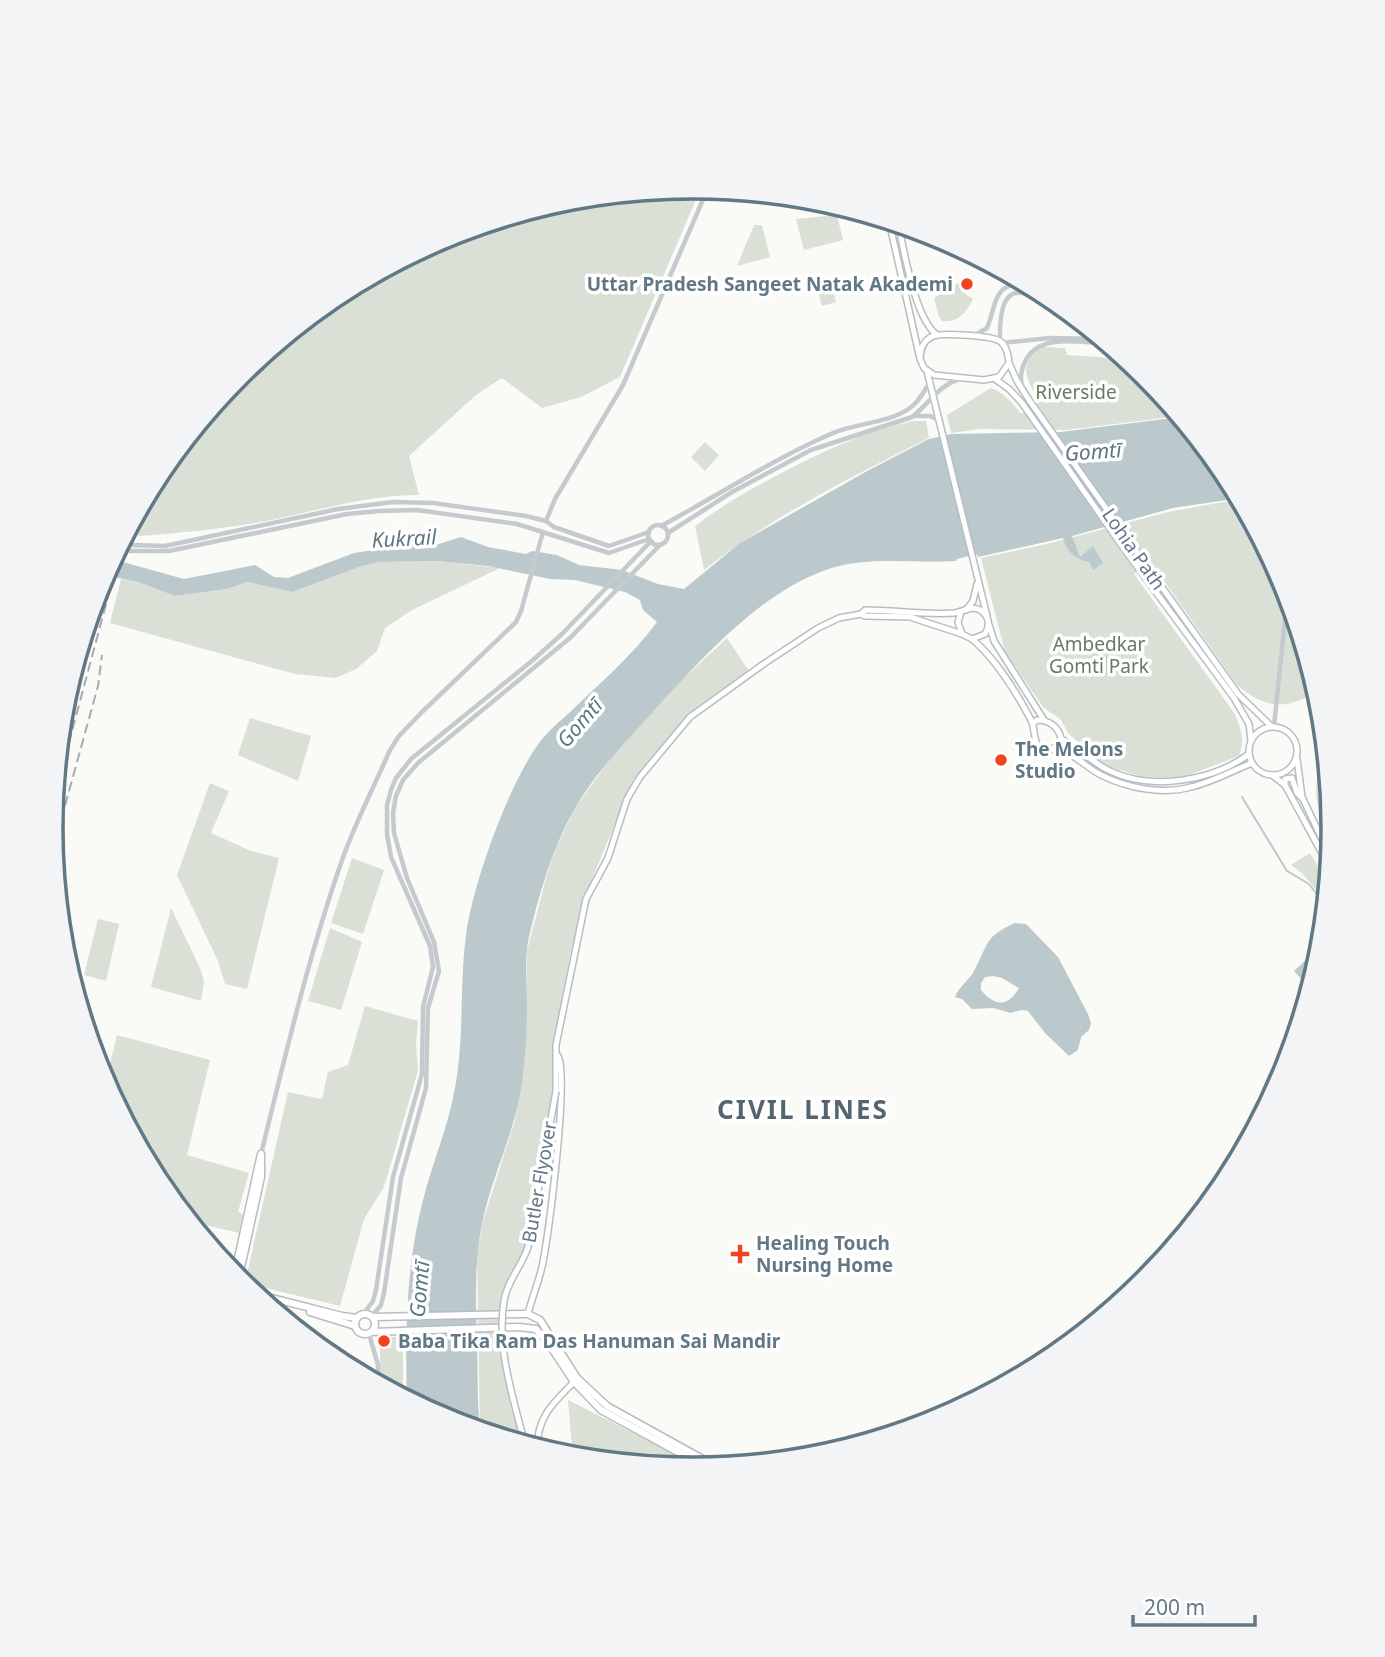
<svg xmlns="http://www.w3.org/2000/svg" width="1385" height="1657" viewBox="0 0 1385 1657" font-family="'Noto Sans',sans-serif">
<rect width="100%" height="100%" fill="#fafaf7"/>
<!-- green -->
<g fill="#dae0d6">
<path d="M693,187l8,1 -81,189 -39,20 -39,11 -40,-30 -26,17 -67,61 10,39c-52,0 -102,16 -153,26 -43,8 -85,12 -128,15l15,-54 6,-10 80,-98 97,-79 111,-60 121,-36z"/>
<path d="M837,215l6,25 -39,10 -8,-31z"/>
<path d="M754,225h8l8,32 -33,9z"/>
<path d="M830,280l6,22 -14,4 -6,-22z"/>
<path d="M960,282l1,9 12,8c-7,13 -14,24 -31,22l-3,-5 -5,-18z"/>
<path d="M1043,347l22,1 2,7 60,4 20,16 33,41 -114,14 -86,-1 -29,4 -4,-18 44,-27c14,5 21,15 30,26l18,-12c-11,-22 -24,-38 4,-55z"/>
<path d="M913,421h13l3,17c-78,39 -158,79 -225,132l-9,-44c33,-25 65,-42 102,-61 41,-20 71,-34 116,-44z"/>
<path d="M705,442l14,13 -14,16 -14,-14z"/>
<path d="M1241,499l45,84 32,108c-33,19 -51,19 -81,-6l-87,-124 -16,13 101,140c6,15 10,26 4,42l-53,20 -23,2 -23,-2 -30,-9 -17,-11 -25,-23 -7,-13 -18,-13 -38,-55 -24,-94 66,-14 125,-33z"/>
<path d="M436,561l64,7 -88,42 -27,18 -8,23 -21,18 -20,9 -41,-4 -185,-51 11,-44 17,3 37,14 52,-7 20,-7 45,10 70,-26 18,-4z"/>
<path d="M727,638l22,33 -62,46 -54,64 -49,117 -14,57 -16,93v40l-27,164 -22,44 -1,47 20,102 -44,-14 -3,-176 6,-34 32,-101 10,-67 2,-102 20,-77 9,-26 19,-40 38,-53 70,-76z"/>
<path d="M250,718l61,18 -13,45 -60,-26z"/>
<path d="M1327,758l7,70 -1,15c-14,-33 -27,-52 -6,-85z"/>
<path d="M210,783l19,8 -18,42 40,18 28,7 -32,131 -22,-5 -7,-23 -41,-86z"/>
<path d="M1310,853l19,33 -2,17 -25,-30 -11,-8z"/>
<path d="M352,858l32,12 -21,64 -32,-11z"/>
<path d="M171,908l29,60 4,13 -3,20 -50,-14z"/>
<path d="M98,919l21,5 -13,57 -22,-6z"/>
<path d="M330,928l32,14 -21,68 -33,-9z"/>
<path d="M365,1006l53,15 -2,23 2,27 -34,116 -20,32 -24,87 -95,-23 43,-191 34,7 6,-27 20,-7z"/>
<path d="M117,1035l93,25 -23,95 62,18 -11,39 5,2 -4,19 -51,-12 -29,-36 -54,-101z"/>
<path d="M391,1337h12v61l-23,-13v-37h11z"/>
<path d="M568,1400l137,69 -13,1 -119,-12z"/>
</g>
<!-- water -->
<g fill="#bbc9cc" fill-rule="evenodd">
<path d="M1181,417l45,55 14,26 -67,10 -101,28 8,21 13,-11 10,17 -10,7 -4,-8c-14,-3 -22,-10 -26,-24l-85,19 -1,-3 -20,5 -1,2c-44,3 -90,-6 -133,10 -67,25 -124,91 -172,143 -27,30 -57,60 -77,96 -22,39 -35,84 -45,127 -5,23 -2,45 -2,68 0,29 -2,60 -7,89 -8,45 -29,85 -38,130 -8,39 -6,77 -5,117 1,30 0,60 3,90l-33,-10 -40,-21c-2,-66 -1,-135 16,-200 9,-36 24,-70 31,-107 11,-54 5,-105 12,-158 7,-52 42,-149 73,-192 8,-11 20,-21 30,-30 30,-29 63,-57 88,-91l-14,-12 -3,-10 -15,-8 -50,-12 -25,-1 -62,-13 -52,-5 -56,1 -18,4 -70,26 -45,-10 -20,7 -52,7 -37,-14 -34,-7 8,-16 72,20 71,-14 19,12 14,1 66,-25 46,-7 39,-2 22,-7 27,10 38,7 6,-3 25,4 22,10 43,5 36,14 26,5 56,-46 129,-73 60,-31 22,-5 109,-2z"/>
<circle cx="1104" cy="666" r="10"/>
<path d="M1015,923l11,1 32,33 30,57 3,9 -2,7 -8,7 -3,13 -9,6 -24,-23 -17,-22 -6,-1 -12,3 -16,-5 -22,1 -10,-10 -7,-2c4,-11 15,-17 20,-28 14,-26 9,-32 40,-46zM993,976l9,2 17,10c-11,19 -24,19 -38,2v-7l4,-6z"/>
<path d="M1309,957l9,10 -7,23 -17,-19z"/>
</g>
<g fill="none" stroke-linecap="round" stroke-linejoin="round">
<!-- stream -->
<path stroke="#bbc9cc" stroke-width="2" d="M1242,797l45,74 22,13 18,23"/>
<defs>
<g id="secondary">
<path d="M889,221l31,138 4,9 10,7 50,5 15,-3 10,-14c-1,-8 -2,-16 -8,-21 -8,-7 -58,-9 -68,-6 -9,4 -13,13 -13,23"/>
<path d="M898,223c6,28 17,96 39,112"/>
<path d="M1009,363l8,18 12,19 209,294 33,32"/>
<path d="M927,371l60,245"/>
<path d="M995,379l14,10 13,14 108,154 104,141 15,26 2,16"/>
<path d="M966,610l7,-9 4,-17"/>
<path d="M861,614l4,2 45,1 52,17"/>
<path d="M989,625l5,16 50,79"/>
<path d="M972,639c25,21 44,53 59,81 4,8 2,17 7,26l11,5 9,-6 3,-6c-2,-12 -12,-19 -24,-19l-4,4"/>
<circle cx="1273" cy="751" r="24"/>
<path d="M1061,739c18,8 31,24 49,32 42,20 103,10 139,-17"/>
<path d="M1054,749c19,2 31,18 47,26 26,13 61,20 90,12 21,-5 41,-16 61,-24"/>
<path d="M1297,759l5,38 29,61"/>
<path d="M1272,775l13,10 45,83"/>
<path d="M1285,785v-6l7,-1 5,15 4,4"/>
<path d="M556,1091v-46l30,-146 22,-41 19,-59 13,-22 50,-60 75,-54 53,-35 21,-10 22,-4 4,-4c30,0 60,5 89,3 9,-1 17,-8 26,-3 10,6 10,16 5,24l-13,5 -10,-5 -4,-12 3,-10"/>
<path d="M528,1314c4,-17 12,-35 15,-52 6,-32 26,-184 15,-206"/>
<path d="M537,1449c0,-32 16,-46 37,-67"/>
</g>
<g id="primary">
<path d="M234,1276l27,-122v23l-23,104"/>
<path d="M252,1293l90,23 15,2"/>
<path d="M310,1312l45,14"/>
<circle cx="365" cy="1324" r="10"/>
<path d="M373,1317l147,-3h8l12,6 37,58 30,28 112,62"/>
<path d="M372,1332l147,-5 17,2 13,15 25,38 27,28 108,59"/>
</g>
</defs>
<!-- secondary casing -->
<use href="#secondary" stroke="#b6bec2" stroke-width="8"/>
<!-- primary casing -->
<use href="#primary" stroke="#b7bdc1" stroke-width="9"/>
<!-- tertiary -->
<g stroke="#c4cacd" stroke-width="4.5">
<path d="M975,335l12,-7c10,-24 5,-47 42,-44"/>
<path d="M1000,341c-2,-78 34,-42 75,-25"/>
<path d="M1002,343l48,-5 53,1"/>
<path d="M1022,385c-2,-7 -1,-14 2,-21 13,-33 58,-21 85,-20"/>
<path d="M915,416h15l8,4"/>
<path d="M546,521l9,-22 68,-114 85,-197"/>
<circle cx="658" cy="535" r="10"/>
<path d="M661,526c58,-31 112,-67 172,-93 24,-10 56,-10 77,-25 9,-6 14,-17 20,-26"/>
<path d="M668,533l64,-41 79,-42 101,-33c17,-13 26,-31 47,-38"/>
<path d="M130,545l35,1 173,-37 55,-7 40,1 93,13 20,5 8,6 55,19 40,-14"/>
<path d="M131,551h38l178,-37 32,-3 38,-1 100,14 92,29 40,-14"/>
<path d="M1274,726l14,-136"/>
<path d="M261,1154c24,-97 47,-196 80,-291 13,-38 33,-76 49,-113l9,-14 23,-24 94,-90 5,-11 22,-79"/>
<path d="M364,1313l9,-12 3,-11 17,-113 29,-103 1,-67 10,-40 -3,-21 -39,-89 -4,-23v-29l4,-15 5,-12 15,-19 122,-99 29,-26 89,-93"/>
<path d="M372,1316l9,-11 3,-12 17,-115 25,-90 2,-80 11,-37 -5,-29 -27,-64 -13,-45 -1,-20 3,-17 7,-16 15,-17 152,-125 90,-93"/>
<path d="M369,1334l9,31v20"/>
</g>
<!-- secondary -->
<use href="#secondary" stroke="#fff" stroke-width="5"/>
<!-- primary -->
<use href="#primary" stroke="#fff" stroke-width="6"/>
<!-- rail -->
<g stroke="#a5adb3" stroke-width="2" stroke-dasharray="10 5" stroke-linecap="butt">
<path d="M53,802l71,-265"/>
<path d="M53,849l45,-163 4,-31"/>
</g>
<defs>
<path id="secondary-bridge" d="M525,1445c-11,-45 -29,-97 -21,-144 3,-20 18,-35 24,-54l28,-156"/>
</defs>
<!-- secondary-bridge casing -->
<use href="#secondary-bridge" stroke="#b6bec2" stroke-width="8" stroke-linecap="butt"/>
<!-- tertiary-bridge -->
<g stroke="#c4cacd" stroke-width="4.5">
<path d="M120,544l10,1"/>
<path d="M118,549l13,2"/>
</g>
<!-- secondary-bridge -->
<use href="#secondary-bridge" stroke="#fff" stroke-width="5"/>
</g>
<!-- markers -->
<g fill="#f2421f" stroke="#fff" stroke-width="2.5">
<circle cx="967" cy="284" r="7"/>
<circle cx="1001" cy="760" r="7"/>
<path d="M736.5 1243.5h7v7h7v7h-7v7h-7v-7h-7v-7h7z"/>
<circle cx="384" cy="1341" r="7"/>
</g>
<g text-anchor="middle" stroke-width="7" stroke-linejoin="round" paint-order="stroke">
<!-- poi labels -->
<g font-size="19" font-weight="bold" fill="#627885" stroke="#fff" text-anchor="start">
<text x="953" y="291" text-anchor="end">Uttar Pradesh Sangeet Natak Akademi</text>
<text x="1015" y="756">The Melons<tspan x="1015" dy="22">Studio</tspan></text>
<text x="756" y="1250">Healing Touch<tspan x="756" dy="22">Nursing Home</tspan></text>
<text x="398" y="1348">Baba Tika Ram Das Hanuman Sai Mandir</text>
</g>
<!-- park labels -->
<g font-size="19" fill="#687b62" stroke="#fff">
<text x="1076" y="399">Riverside</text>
<text x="1099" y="651">Ambedkar<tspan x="1099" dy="22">Gomti Park</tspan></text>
</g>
<!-- street labels -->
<g font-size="19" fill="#627885" stroke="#fff">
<text transform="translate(1134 549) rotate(55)" y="7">Lohia Path</text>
<text transform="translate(539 1182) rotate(-80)" y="7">Butler Flyover</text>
</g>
<!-- water labels -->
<g font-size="21" font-style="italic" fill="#5d777e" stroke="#fff">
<text transform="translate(1093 452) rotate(-4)" y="7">Gomtī</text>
<text transform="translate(404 539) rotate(-3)" y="7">Kukrail</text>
<text transform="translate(580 723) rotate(-49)" y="7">Gomtī</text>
<text transform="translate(420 1289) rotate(-85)" y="7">Gomtī</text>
</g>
<!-- district labels -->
<g font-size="26" font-weight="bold" letter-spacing="2" fill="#55656f" stroke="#fff">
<text x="803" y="1119">CIVIL LINES</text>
</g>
</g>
<!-- crop -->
<path d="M0 0H1385V1657H0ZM63 828a629 629 0 1 1 1258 0a629 629 0 1 1-1258 0Z" fill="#f2f4f5" fill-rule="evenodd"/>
<path fill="none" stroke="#627885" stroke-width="3.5" d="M63 828a629 629 0 1 1 1258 0a629 629 0 1 1-1258 0Z"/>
<!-- scale -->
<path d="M1133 1615v10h122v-10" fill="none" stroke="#627885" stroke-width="3.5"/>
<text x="1144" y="1615" font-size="21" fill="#627885" stroke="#ffffff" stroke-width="5" paint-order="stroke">200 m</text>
</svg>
